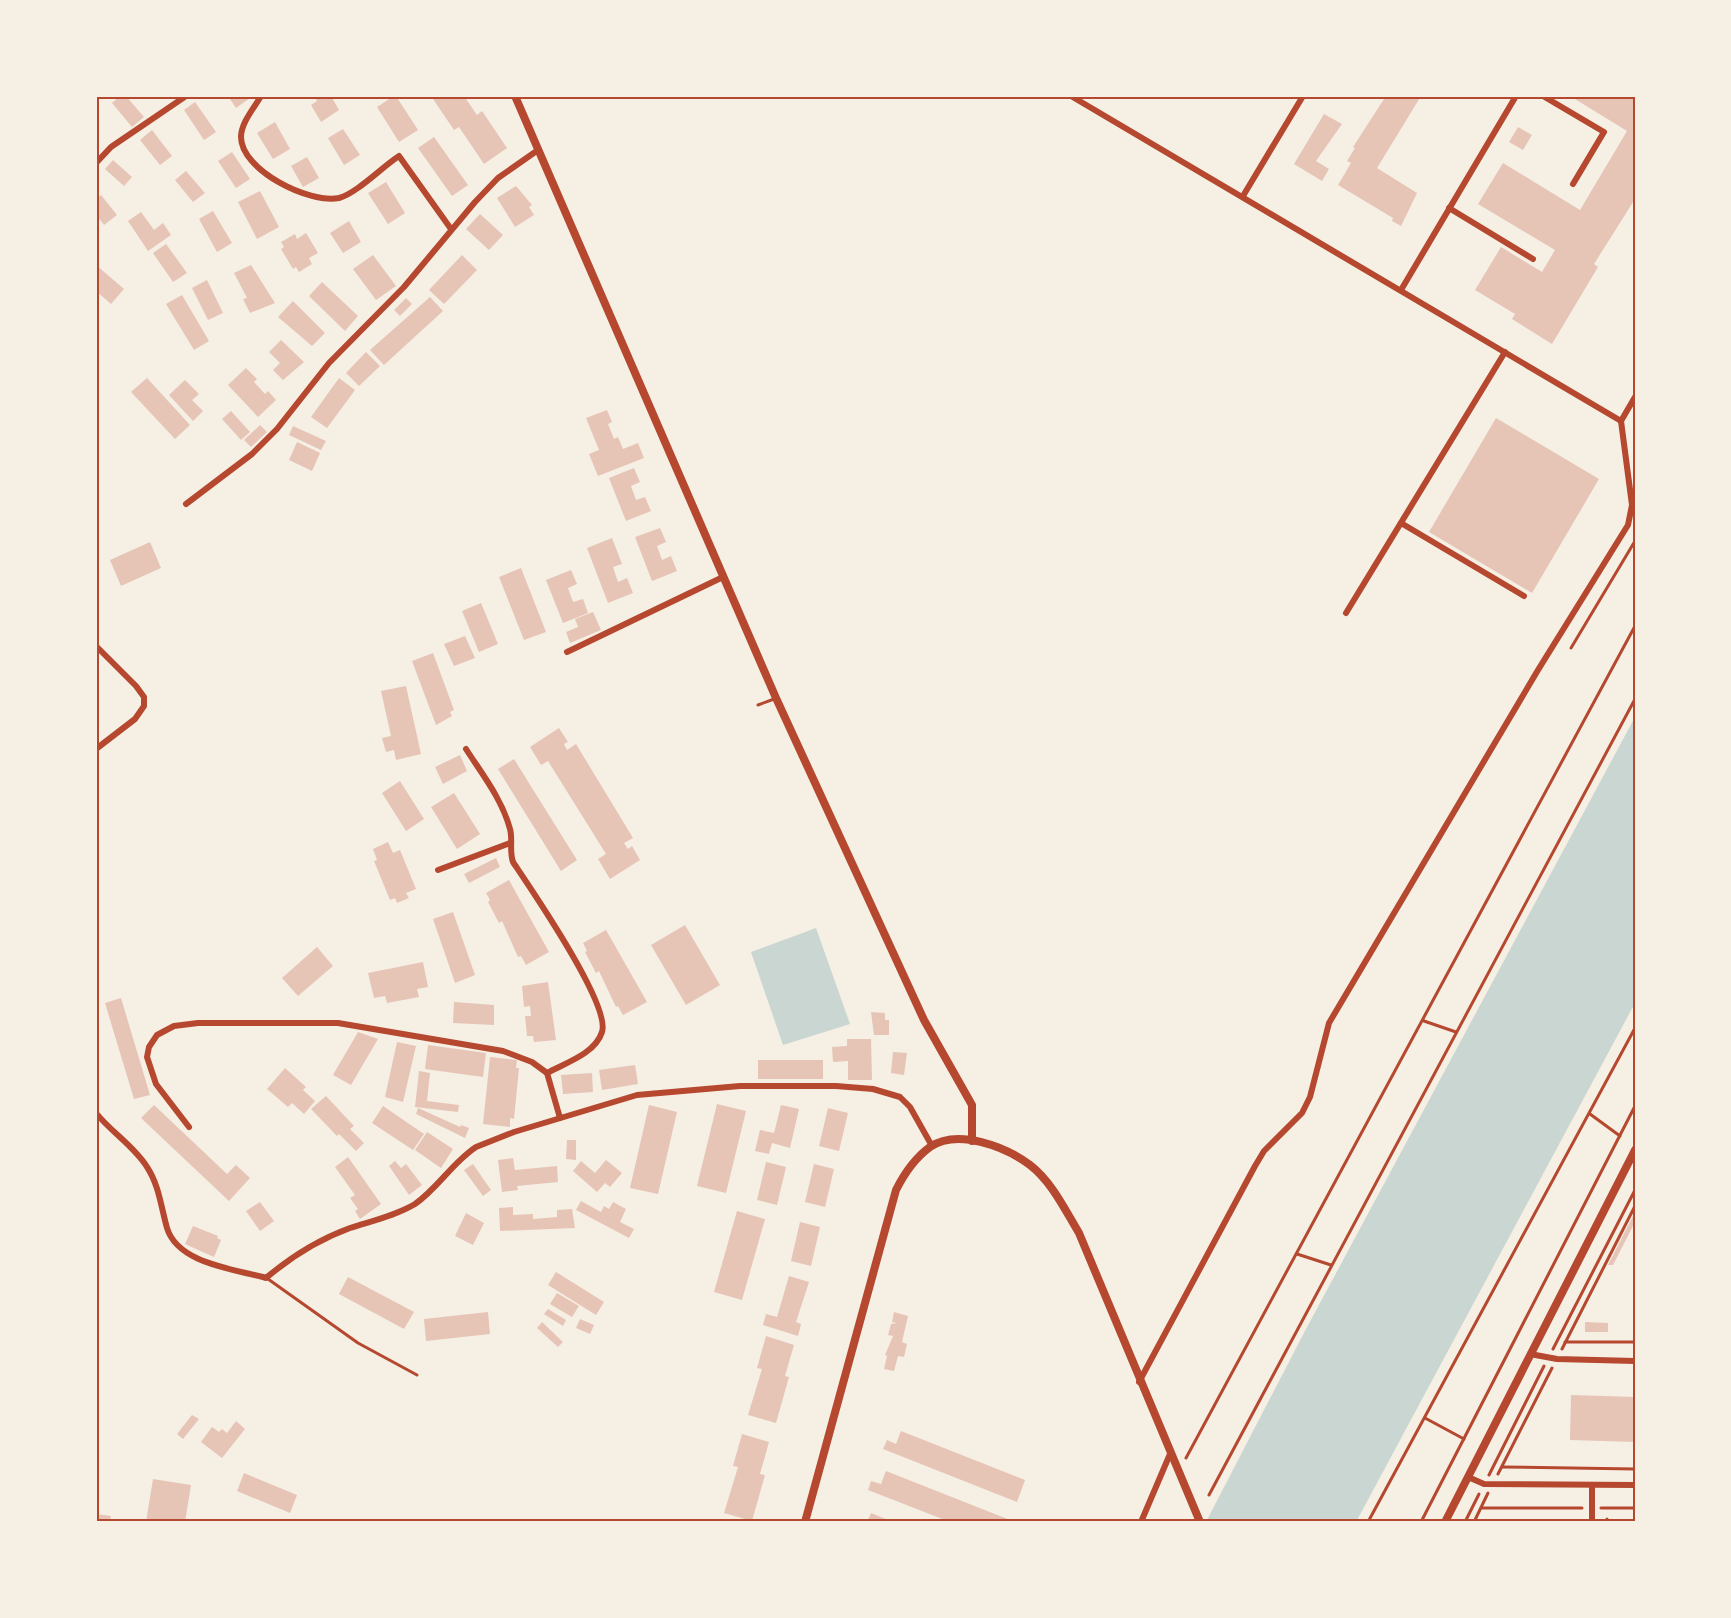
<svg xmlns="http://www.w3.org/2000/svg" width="1731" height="1618" viewBox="0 0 1731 1618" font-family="Helvetica,sans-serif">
<rect width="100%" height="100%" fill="#f6efe4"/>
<!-- water -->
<g fill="#c9d6d2">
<path d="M1635,717v286l-279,519h-150l100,-193z"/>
<path d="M816,928l34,96 -67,21 -32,-93z"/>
</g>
<!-- building -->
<g fill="#e6c5b7">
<path d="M120,96h6l18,21 -12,10 -20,-24z"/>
<path d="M228,96h21l1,2 -14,10z"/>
<path d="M314,96h17l8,14 -18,12 -10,-17 6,-4z"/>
<path d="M394,96h2l22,34 -19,12 -22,-35z"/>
<path d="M431,96h33l13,19 5,-4 25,37 -23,16 -25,-37 -5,3z"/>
<path d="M1386,96h35l-44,72 40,25 -16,33 -9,-5 1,-3 -55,-33 13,-22 -4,-2 8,-13 -2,-1z"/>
<path d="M1570,96h65v103l-41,65 4,3 -46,77 -40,-25 3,-5 -40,-24 26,-43 41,25 13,-22 -77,-46 25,-41 77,47 47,-79z"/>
<path d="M195,102l21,30 -12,8 -20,-30z"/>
<path d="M1324,114l18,10 -26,37 13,8 -7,12 -28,-17z"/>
<path d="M275,122l15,27 -17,10 -16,-26z"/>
<path d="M1518,127l14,8 -9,15 -14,-8z"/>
<path d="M343,129l17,26 -16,10 -16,-27z"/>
<path d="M152,130l20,26 -12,9 -20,-25z"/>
<path d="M434,137l34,48 -16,11 -34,-48z"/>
<path d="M232,152l18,27 -14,9 -18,-27z"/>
<path d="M307,157l12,21 -16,9 -12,-21z"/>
<path d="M113,160l19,17 -8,9 -19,-17z"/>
<path d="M186,171l19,22 -12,9 -18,-22z"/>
<path d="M386,182l19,31 -17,11 -20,-31z"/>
<path d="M516,186l16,19 -3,2 5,8 -19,12 -18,-29z"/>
<path d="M260,191l19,36 -22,12 -19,-37z"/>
<path d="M101,195l16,20 -13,10 -6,-8 -2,1v-19z"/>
<path d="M213,211l19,32 -15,9 -18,-33z"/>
<path d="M141,212l13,18 9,-7 8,12 -23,16 -20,-30z"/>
<path d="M480,214l23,21 -14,15 -23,-21z"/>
<path d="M349,221l12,21 -18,11 -13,-20z"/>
<path d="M306,233l12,20 -9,5 3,6 -13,8 -3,-5 -3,2 -12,-20 3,-2 -3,-5 14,-8 2,5z"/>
<path d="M166,244l21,29 -14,9 -20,-29z"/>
<path d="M373,255l23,31 -20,14 -23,-31z"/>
<path d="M462,255l15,15 -33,34 -15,-14z"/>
<path d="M96,265l28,24 -13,15 -15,-13z"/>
<path d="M251,265l24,38 -25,10 -7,-14 4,-1 -13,-25z"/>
<path d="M207,280l16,33 -15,7 -16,-32z"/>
<path d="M322,282l36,34 -13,15 -36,-35z"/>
<path d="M182,295l27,46 -15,9 -28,-46z"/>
<path d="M430,297l13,14 -59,54 -14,-15z"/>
<path d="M406,298l6,6 -12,12 -6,-6z"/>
<path d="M293,301l32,32 -13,13 -34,-29z"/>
<path d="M281,340l23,22 -21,18 -10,-10 7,-7 -11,-11z"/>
<path d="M366,352l14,14 -21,20 -13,-13z"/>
<path d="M246,368l11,11 -3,3 11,12 3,-3 8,9 -18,17 -30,-32z"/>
<path d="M147,378l43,47 -15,14 -44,-47z"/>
<path d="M339,378l16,12 -28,38 -16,-11z"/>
<path d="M185,380l14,14 -7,6 11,11 -10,10 -24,-26z"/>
<path d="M607,410l5,12 -4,2 6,15 4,-2 5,12 15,-6 6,15 -46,18 -9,-22 10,-4 -13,-32z"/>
<path d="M231,411l19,21 -9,8 -19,-21z"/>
<path d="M1496,418l103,61 -67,114 -103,-61z"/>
<path d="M260,425l7,7 -16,15 -7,-7z"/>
<path d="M293,426l33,15 -5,9 -32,-15z"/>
<path d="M297,442l23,11 -8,18 -23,-11z"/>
<path d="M634,468l6,14 -9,4 5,14 9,-3 6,14 -25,10 -17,-43z"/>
<path d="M660,528l6,14 -9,4 5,14 9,-4 6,15 -25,10 -17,-44z"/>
<path d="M612,538l10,26 -9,3 5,15 9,-4 6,15 -25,10 -21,-55z"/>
<path d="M150,542l11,26 -40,18 -11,-26z"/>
<path d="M521,568l25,64 -22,8 -25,-63z"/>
<path d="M571,570l6,14 -9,4 5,14 10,-3 5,14 -25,10 -17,-43z"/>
<path d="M481,603l17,41 -19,8 -17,-41z"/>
<path d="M593,612l8,18 -31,13 -4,-11 12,-5 -3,-8z"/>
<path d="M465,636l10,22 -21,8 -10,-22z"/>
<path d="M433,653l21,57 -4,2 2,4 -16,9 -24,-64z"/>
<path d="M406,686l15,68 -25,6 -2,-10 -8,2 -4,-14 9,-2 -10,-45z"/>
<path d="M559,728l9,14 -4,2 3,6 9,-6 57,94 -9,5 4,6 4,-3 8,14 -30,19 -12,-20 8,-5 -58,-93 -7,4 -11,-18z"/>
<path d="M460,755l7,16 -24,13 -8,-17z"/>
<path d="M514,759l63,101 -16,11 -63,-102z"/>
<path d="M400,781l24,38 -18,12 -24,-38z"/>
<path d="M454,793l26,41 -23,15 -26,-42z"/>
<path d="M388,842l5,11 7,-3 16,39 -10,4 3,5 -12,5 -2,-5 -5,2 -16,-39 3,-1 -4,-11z"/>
<path d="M496,858l4,9 -31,16 -5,-9z"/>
<path d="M509,880l40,72 -23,13 -5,-9 -3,1 -16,-36 -3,2 -11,-21 2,-2 -4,-7z"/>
<path d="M453,912l22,63 -20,8 -22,-64z"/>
<path d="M685,925l35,60 -34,20 -35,-60z"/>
<path d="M606,930l41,72 -24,13 -5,-9 -2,1 -17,-36 -3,2 -11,-21 2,-1 -4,-8z"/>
<path d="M317,947l16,19 -35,30 -16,-18z"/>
<path d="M423,962l5,25 -11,2 2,8 -32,6 -2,-7 -11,2 -6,-25z"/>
<path d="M548,982l8,58 -22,2 -1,-6h-6l-2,-20h6l-1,-10 -6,1 -2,-21z"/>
<path d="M121,998l29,97 -16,4 -29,-96z"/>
<path d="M454,1002l40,3v20l-41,-2z"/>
<path d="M871,1012l14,1v7h4v15h-15z"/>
<path d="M358,1032l20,7 -27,46 -18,-10z"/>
<path d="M847,1039h24l1,41h-24v-19l-15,1 -1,-15 15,-1z"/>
<path d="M397,1042l19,4 -13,56 -18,-5z"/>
<path d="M428,1045l58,8 -3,24 -58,-8z"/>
<path d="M893,1052l14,1 -3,22 -13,-2z"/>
<path d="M490,1057l27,3 -1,8h3l-5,51 -4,-1v9l-27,-3z"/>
<rect x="758" y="1060" width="65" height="19"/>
<path d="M635,1065l3,19 -36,6 -3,-20z"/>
<path d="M285,1068l21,19 -3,3 12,11 -11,13 -12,-11 -4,4 -21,-18z"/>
<path d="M419,1071l11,2 -3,28 32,4 -1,7 -43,-5z"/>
<path d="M592,1073l1,19 -30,2 -2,-19z"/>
<path d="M326,1096l28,30 -4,3 14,14 -8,8 -17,-17 -2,2 -26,-27z"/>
<path d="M717,1104l29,7 -20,82 -29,-7z"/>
<path d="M154,1105l73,69 9,-9 14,13 -21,23 -88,-83z"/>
<path d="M649,1105l28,7 -19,82 -28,-6z"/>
<path d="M781,1105l18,4 -9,39 -18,-5 -3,11 -14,-3 5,-21 14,3z"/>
<path d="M383,1106l41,28 -11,16 -41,-27z"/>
<path d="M418,1108l42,19 1,-2 8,3 -4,10 -49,-24z"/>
<path d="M828,1108l20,5 -9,38 -20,-5z"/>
<path d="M427,1132l26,17 -12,19 -26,-18z"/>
<path d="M567,1140h9v20l-10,-1z"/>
<path d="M348,1157l33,47 -21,15 -5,-8 3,-2 -8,-11 5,-3 -20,-28z"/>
<path d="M513,1158l2,12 42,-4 1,16 -41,4 1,4 -16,2 -4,-32z"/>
<path d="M606,1160l16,13 -12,14 -5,-4 -8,9 -24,-21 8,-10 14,12z"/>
<path d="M395,1161l6,7 5,-4 16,21 -13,10 -20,-29z"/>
<path d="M766,1162l20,5 -9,38 -20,-5z"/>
<path d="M473,1164l18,26 -8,6 -19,-26z"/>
<path d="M814,1164l20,5 -9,38 -20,-5z"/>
<path d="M581,1201l20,11 3,-6 5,3 4,-7 13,7 -6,13 14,7 -5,9 -53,-28z"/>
<path d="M260,1202l14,19 -14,10 -14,-20z"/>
<path d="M513,1207v8l20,-1v5l24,-2v-7l15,-1 3,19 -75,3 -1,-23z"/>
<path d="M737,1211l28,8 -23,81 -28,-8z"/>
<path d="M1635,1212v10l-22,43h-5z"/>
<path d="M466,1213l18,10 -11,22 -18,-9z"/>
<path d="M800,1222l20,5 -9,39 -20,-5z"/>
<path d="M193,1226l25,10 -1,2 4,2 -7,17 -29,-13z"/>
<path d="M556,1272l48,30 -8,13 -48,-30z"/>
<path d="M789,1276l20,6 -13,40 5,2 -3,12 -35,-11 3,-11 11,3z"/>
<path d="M348,1277l66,35 -10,17 -65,-35z"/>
<path d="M557,1293l22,13 -7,11 -22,-13z"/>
<path d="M548,1309l18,11 -3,6 -19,-12z"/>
<path d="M488,1312l2,22 -64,7 -2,-22z"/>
<path d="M894,1312l14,4 -6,26 5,2 -3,13 -6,-1 -4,15 -10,-2 3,-13 -2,-1 8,-19 -5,-1 3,-11 6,-1 -5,-1z"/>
<path d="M580,1319l14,6 -4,9 -14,-6z"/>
<path d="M542,1322l21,20 -5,5 -21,-19z"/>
<path d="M1585,1322l23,1v9h-23z"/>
<path d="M766,1336l28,9 -9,31 4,1 -13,46 -28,-8 14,-46 -5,-1z"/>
<path d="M1571,1395l64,2v45l-65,-2z"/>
<path d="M192,1415l7,4 -16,20 -6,-5z"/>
<path d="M236,1421l9,8 -23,29 -21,-16 11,-15 7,5 3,-3 5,4z"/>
<path d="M901,1431l124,49 -8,22 -134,-53 4,-9 9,4z"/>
<path d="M742,1434l27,8 -9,32 5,1 -13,46 -28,-8 14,-46 -5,-1z"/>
<path d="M886,1471l124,49 -1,2h-59l-82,-32 3,-9 10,3z"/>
<path d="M244,1473l53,22 -7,18 -53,-22z"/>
<path d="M153,1479l38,6 -6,37h-39z"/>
<path d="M871,1513l22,9h-26z"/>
<path d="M96,1514l15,2 -1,6h-14z"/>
</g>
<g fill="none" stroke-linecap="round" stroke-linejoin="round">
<!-- path -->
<g stroke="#b5482f" stroke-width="3">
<path d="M1571,648l64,-107"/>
<path d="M1424,1021l32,11"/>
<path d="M1590,1114l30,22"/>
<path d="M1297,1254l34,11"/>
<path d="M1565,1342h70"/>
<path d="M1553,1349l82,-159"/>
<path d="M1562,1349l73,-143"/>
<path d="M1425,1418l39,21"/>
<path d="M1186,1458l449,-832"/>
<path d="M1502,1467l133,2"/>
<path d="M1498,1474l54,-106"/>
<path d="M1489,1475l55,-109"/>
<path d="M1209,1495l426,-796"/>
<path d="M1481,1508h101"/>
<path d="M1601,1508h34"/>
<path d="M1368,1522l267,-494"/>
<path d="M1421,1522l214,-416"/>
<path d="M1465,1522l14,-28"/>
<path d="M1474,1522l14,-29"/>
<path d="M1607,1522v-3"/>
</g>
<!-- service -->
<g stroke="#b5482f" stroke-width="3">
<path d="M758,705l16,-6"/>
<path d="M268,1279l90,64 59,32"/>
</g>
<!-- minor -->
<g stroke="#b5482f" stroke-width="6">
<path d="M261,96c-7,12 -20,27 -20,41 0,33 68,67 98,61 18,-5 43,-31 60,-42l52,73"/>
<path d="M1071,96l550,325"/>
<path d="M1543,96l61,36 -31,52"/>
<path d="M96,163l15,-16 75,-51"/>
<path d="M1243,196l60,-100"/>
<path d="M1449,208l84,51"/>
<path d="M1401,290l115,-194"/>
<path d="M186,504l66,-50 25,-25 52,-66 75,-76 71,-85 23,-24 40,-28"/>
<path d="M1401,523l123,73"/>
<path d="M1346,613l159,-261"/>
<path d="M96,646l40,40 8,11v9l-9,13 -39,30"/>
<path d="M567,652l156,-75"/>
<path d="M466,749c16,25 36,50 44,80 3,11 -1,21 3,33 18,27 98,143 89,170 -7,22 -37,31 -55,41"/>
<path d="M438,870l72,-27"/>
<path d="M96,1113c15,19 38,33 51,54 12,18 14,40 20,61 11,36 68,41 99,50 26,-22 51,-38 84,-50 21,-7 45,-12 65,-24 23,-16 37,-41 61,-57l38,-15 123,-37 103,-9h96l37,3 27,8 10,10 22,39"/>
<path d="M189,1127l-33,-43 -9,-27 2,-10 8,-12 17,-9 24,-3h140l165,28 29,11 15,11 13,45"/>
<path d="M1530,1354l27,5 78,2"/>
<path d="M1139,1382l116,-216 9,-15 38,-38 8,-16 19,-74 209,-353 90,-145 4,-20 -11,-84 14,-24"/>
<path d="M1468,1477l16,7 151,1"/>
<path d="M1592,1485v37"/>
<path d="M1141,1522l29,-68"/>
</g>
<!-- tertiary -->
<g stroke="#b5482f" stroke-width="8">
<path d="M515,96l261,602 148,322 48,85v36"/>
<path d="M805,1522l91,-332c8,-16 19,-32 34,-43 28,-19 76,0 100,18 22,17 35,45 49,68l121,289"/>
<path d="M1445,1522l190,-372"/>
</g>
</g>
<!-- border -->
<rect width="1731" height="1618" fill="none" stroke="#f6efe4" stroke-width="195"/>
<rect x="98" y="98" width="1536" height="1422" fill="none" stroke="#b5482f" stroke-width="2"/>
</svg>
